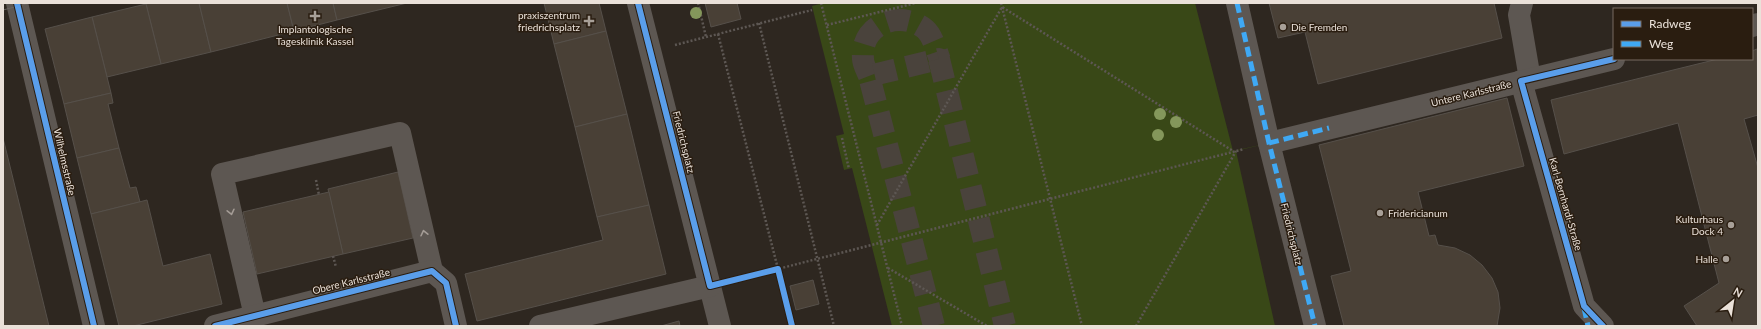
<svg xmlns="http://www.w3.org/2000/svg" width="1761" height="329" viewBox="0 0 1761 329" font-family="Lato,sans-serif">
<rect width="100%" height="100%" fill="#2e2720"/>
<!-- green -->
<path fill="#394817" d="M823,3h372l38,148 36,-8 -33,8 39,175h-383l-40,-158 -8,2 -8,-34 8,-2 -32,-128z"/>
<!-- building -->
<g fill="#494036" stroke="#56504a">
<path d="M150,3h49l12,49 -50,12 -15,-60z"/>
<path d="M199,3h88l7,28 -83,21z"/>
<path d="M287,3h46l4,17 -43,11z"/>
<path d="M333,3h74l-70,17z"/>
<path d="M544,3h55l7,28 -52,13z"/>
<path d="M705,3h32l4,16 -30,8z"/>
<path d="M1269,3h225l8,35 -184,46 -13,-52 -27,6z"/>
<path d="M146,4l15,60 -54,13 -15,-60z"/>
<path d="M92,17l19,76 -47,11 -19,-75z"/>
<path d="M606,31l21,83 -52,13 -21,-83z"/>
<path d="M1757,49l1,66 -14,4 14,49v158h-61l-13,-20 35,-23 -41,-160 -114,31 -13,-54 167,-41h34v-8z"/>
<path d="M111,93l2,10 -5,1 11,44 -42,10 -13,-54z"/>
<path d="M1507,98l17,68 -106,26 11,44 6,-1 3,10 17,3 15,7 12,10 10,13 6,14 2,16 -3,18h-153l-13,-50 20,-5 -32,-126z"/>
<path d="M627,114l22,91 -52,12 -22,-90z"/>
<path d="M3,138l19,77 27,111h-46z"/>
<path d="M119,148l11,40 6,-1 4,15 -49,12 -14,-56z"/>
<path d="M398,172l15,66 -70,16 -15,-65z"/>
<path d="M329,192l14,62 -86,20 -14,-62z"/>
<path d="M147,200l16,66 47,-12 12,50 -89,22h-14l-28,-112z"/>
<path d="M649,205l17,69 -189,47 -12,-47 138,-34 -6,-23z"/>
<path d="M813,280l6,24 -23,6 -6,-24z"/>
<path d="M679,321l1,5h-19z"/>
</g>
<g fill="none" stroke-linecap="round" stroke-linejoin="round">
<!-- minor-tunnel -->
<g stroke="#4a433c" stroke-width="22" stroke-dasharray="22 11" stroke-linecap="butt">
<path d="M869,76c-2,-5 -6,-12 -6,-17 -3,-35 37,-50 62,-30 8,7 11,21 15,31"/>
<path d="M934,326l-65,-250 70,-17 66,267"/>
</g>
<!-- path -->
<g stroke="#5d5753" stroke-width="2.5" stroke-dasharray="2 2" stroke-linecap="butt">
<path d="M698,3l8,34"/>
<path d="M821,3l81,323"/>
<path d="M1001,3l81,323"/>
<path d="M759,23l75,303"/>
<path d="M827,25l89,-22"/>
<path d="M718,34l60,235 466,-120"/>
<path d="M675,45l137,-35"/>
<path d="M842,138l7,31"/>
<path d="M316,180l3,15"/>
<path d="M877,225l125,-218 231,144"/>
<path d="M333,256l3,11"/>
<path d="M888,268l99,58"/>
<path d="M735,280l43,-11 14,57"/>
<path d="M1136,326l100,-175"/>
</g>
<!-- minor -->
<g stroke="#5d5752" stroke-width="22">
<path d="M17,3l77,323"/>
<path d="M638,3l82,323"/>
<path d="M1237,3l32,140 46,183"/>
<path d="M1522,3l-3,12 11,64"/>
<path d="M1752,26l6,-2"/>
<path d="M1521,81l63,225 19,20"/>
<path d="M1269,143l345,-84"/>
<path d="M255,316l-33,-142 178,-41 32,138"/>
<path d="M215,326l217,-55 14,12 10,43"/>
<path d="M540,326l170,-40"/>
</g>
<!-- tram -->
<path stroke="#69635f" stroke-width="1" d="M3,10l27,-7"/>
<!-- quiet -->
<g stroke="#3fa9f5" stroke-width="5" stroke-dasharray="10 5" stroke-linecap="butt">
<path d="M1237,3l32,140 46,183"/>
<path d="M1269,143l60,-15"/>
<path d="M1584,308l4,18"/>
</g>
<defs>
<g id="cycleway">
<path d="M17,3l77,323"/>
<path d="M638,3l72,283 68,-17 14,57"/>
<path d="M215,326l217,-55 14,12 10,43"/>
<path d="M1603,326l-19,-20 -63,-225 93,-22"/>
</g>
</defs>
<!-- cycleway casing -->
<use href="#cycleway" stroke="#2a1d10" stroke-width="8"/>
<!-- cycleway -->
<use href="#cycleway" stroke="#5a9eea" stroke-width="6"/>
</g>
<!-- trees -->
<g fill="#84975b">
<circle cx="696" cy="13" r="6"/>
<circle cx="1160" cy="114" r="6"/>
<circle cx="1176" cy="122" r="6"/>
<circle cx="1158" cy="135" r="6"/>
</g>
<!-- one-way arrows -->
<defs><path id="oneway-chevron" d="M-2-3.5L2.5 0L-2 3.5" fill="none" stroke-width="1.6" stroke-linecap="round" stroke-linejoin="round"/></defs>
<g stroke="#a49c96">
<use href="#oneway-chevron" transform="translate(231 212) rotate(77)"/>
<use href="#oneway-chevron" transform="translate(424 233) rotate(-103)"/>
</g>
<!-- markers -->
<g fill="#a8a098" stroke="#2a1d10" stroke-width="1.5">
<path d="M313 10h4v4h4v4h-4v4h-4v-4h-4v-4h4z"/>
<path d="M587 15h4v4h4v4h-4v4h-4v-4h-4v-4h4z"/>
<circle cx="1283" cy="27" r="4"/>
<circle cx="1380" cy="213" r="4"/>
<circle cx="1731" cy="225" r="4"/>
<circle cx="1726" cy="259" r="4"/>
</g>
<g text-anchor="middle" stroke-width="3" stroke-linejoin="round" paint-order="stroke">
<!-- poi labels -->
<g font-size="10" fill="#eae1d9" stroke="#2a1d10" text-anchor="end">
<text x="580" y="19">praxiszentrum<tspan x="580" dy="12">friedrichsplatz</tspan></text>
<text x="1291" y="31" text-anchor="start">Die Fremden</text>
<text x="315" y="33" text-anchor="middle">Implantologische<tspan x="315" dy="12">Tagesklinik Kassel</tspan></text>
<text x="1388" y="217" text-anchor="start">Fridericianum</text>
<text x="1723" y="223">Kulturhaus<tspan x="1723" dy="12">Dock 4</tspan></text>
<text x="1718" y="263">Halle</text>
</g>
<!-- street labels -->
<g font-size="10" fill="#eae1d9" stroke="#2a1d10">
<text transform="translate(1471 93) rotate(-14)" y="4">Untere Karlsstraße</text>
<text transform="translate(684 142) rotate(76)" y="4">Friedrichsplatz</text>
<text transform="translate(65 162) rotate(77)" y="4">Wilhelmsstraße</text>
<text transform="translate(1566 204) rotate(74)" y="4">Karl-Bernhardi-Straße</text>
<text transform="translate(1292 234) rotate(76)" y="4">Friedrichsplatz</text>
<text transform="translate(351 281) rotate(-14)" y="4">Obere Karlsstraße</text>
</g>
</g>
<!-- border -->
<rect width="1761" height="329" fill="none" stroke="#eae1d9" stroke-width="8"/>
<!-- legend -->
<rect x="1613" y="8" width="140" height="52" fill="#2a1d10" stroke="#776b60"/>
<rect x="1621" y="21" width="20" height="6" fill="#5a9eea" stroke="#776b60"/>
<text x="1649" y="28" font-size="12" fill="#eae1d9">Radweg</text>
<rect x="1621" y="41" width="20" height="6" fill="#3fa9f5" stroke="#776b60"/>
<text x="1649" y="48" font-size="12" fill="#eae1d9">Weg</text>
<!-- north arrow -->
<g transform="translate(1733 301) rotate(30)" stroke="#2a1d10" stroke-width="3" paint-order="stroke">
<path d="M0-3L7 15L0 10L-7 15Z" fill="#eae1d9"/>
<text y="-6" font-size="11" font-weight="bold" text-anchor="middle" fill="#eae1d9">N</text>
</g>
</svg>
